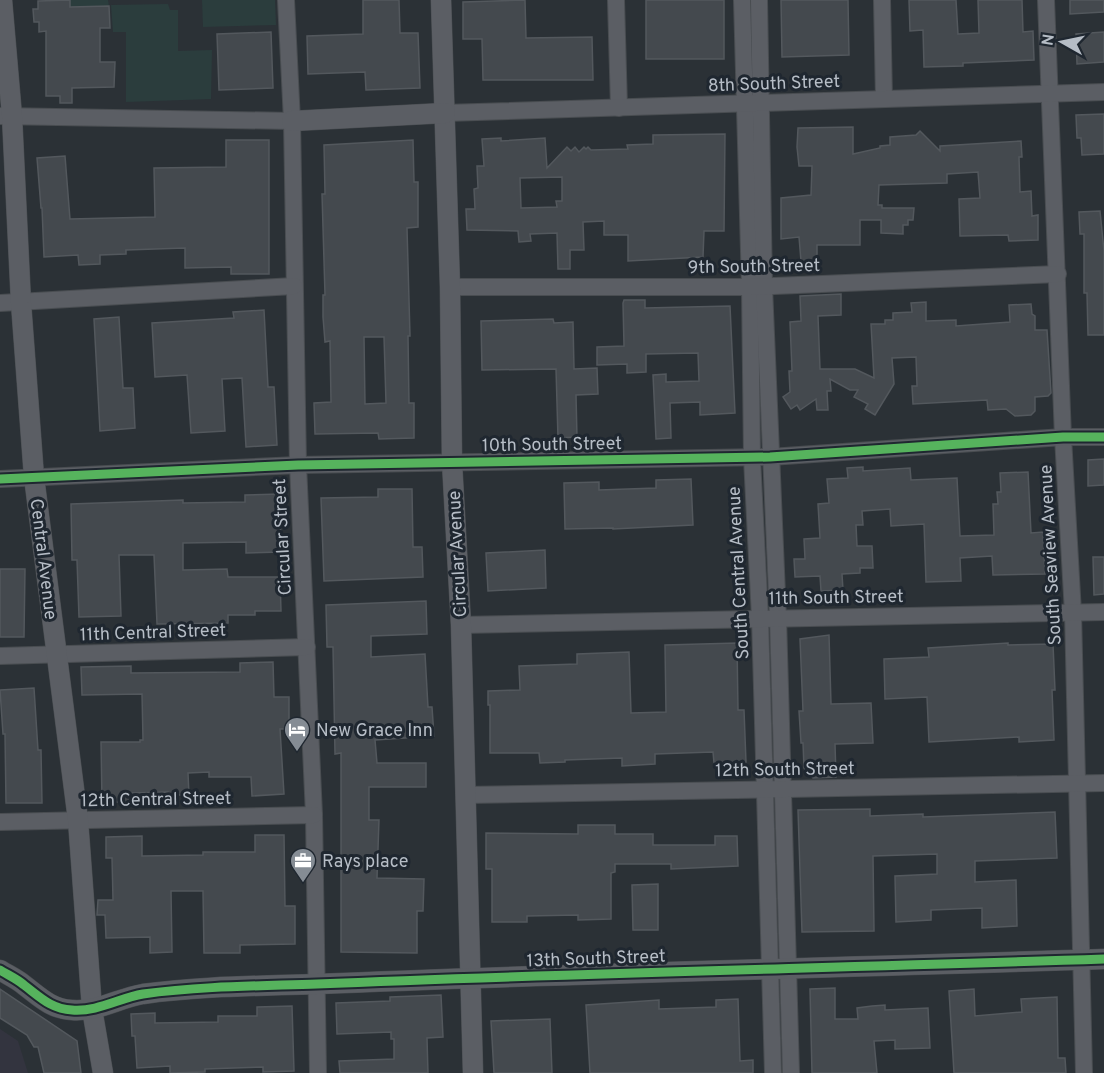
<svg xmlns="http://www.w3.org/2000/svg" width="1104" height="1073" viewBox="0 0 1104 1073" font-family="Overpass,sans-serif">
<rect width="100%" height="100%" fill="#2b3136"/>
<!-- medical -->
<path fill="#33343f" d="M0,1029l18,12 10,32h-28z"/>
<!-- green -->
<g fill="#2b3d3d">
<path d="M70,0h38l1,6 -39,1z"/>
<path d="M202,0h73l1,25 -73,2z"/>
<path d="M168,4l2,6h8v41l34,-1 -1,49 -85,3v-70h-13l-2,-27z"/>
</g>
<!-- building -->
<g fill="#44494e" stroke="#53585d" stroke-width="1.5" fill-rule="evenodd">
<path d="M70,0v7l39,-1 1,22h-10v34h15l-1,25 -42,1v15h-12v-7h-14v-65l-7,1v-10h-5l-1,-13h5v-8z"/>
<path d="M363,0h36l1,33h18l2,55 -54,2 -1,-18 -57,2 -1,-38 56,-2z"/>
<path d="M525,0l1,38 66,-1 1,43h-110l-1,-41h-19v-37z"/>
<rect x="646" y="0" width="78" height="59"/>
<path d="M781,0h67l1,55 -67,2z"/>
<path d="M909,0h47l2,34 21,-1 -1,-33h44l1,32 10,-1 1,29 -71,3v3l-39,1 -1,-37 -13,1z"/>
<path d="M1070,0h34v12l-34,2z"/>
<path d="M271,32l2,56 -54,2 -2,-56z"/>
<path d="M1104,32v30l-27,2 -1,-30z"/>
<path d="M1104,114v40l-22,1 -1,-17h-4l-1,-23z"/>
<path d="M853,127v27l27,-6v-2l10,-1v-8l26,-2 4,-4 20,20v-5l81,-5 1,16h-3l1,35 11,-1 1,25 6,-1v25l-29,1 -1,-6 -48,1 -1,-37 21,-1 -2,-26 -31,2v9l-68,2 -1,20h4v3h32l-1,12h-5v5h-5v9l-22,-1v-13h-21v25h-43v16h-16l-2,-24 -18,2v-41l30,-3 1,-29h-13l-2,-19 1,-19z"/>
<path d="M725,134l-1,97h-20l-1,26 -75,4v-26h-24v-14l-21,1 1,28h-14v19h-12l-1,-36 -27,1 1,7 -12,1 -1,-11 -51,-1 -1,-21h9l-1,-20 4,-1 -1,-22h7l-2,-27 19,-1v3l44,-3 2,30 20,-21 4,4 4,-4 4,5 5,-5 2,2 2,-2 3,3 37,-1 -1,-4 26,-1v-9zM562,177v24h-6l1,6 -36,1 -1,-30z"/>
<path d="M226,140h43v134h-38v-7l-46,1v-20l-59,2v4l-26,1v9l-21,1 -1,-10 -34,2 -2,-49h-1l-4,-50 28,-2 5,63 85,-2 -1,-49 72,-1z"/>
<path d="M413,140l1,42h4v45l-11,1 3,108h-2l1,67h5v35l-35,1 -1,-6 -63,1 -1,-31 17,-1 -1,-61 -5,1 -2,-25v-22h2l-3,-101h3l-1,-49zM364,337h20l2,66 -21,1z"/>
<path d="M1100,211l4,40v84h-16l-1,-42h-3v-59h-4l-1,-22z"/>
<path d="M841,294v21l-23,1 2,53h35l19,9 -3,-54h14v-4h8v-7l19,-1 -1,-9 15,-1v19l30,-1v6l54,-4 -1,-17 22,-1 1,10 3,2v14h12l4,63 -3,3 -13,1v14l-4,4 -16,1 -9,-7 -18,1 -1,-10 -74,4 -1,-18h5l-1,-29 -24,1 2,26 -19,31 -10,-6 3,-5 -14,-7 4,-7h-8l-20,-11 1,12h-4l1,19h-11l-1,-11 -16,11 -3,-5 -6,4 -8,-12 7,-5 -1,-21h3l-2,-49 11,-1 -1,-25z"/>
<path d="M624,300h21v8l85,-2 5,107 -35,2v-13l-30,1 1,35 -15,1 -3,-64 13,-1v8l33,-1 -1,-28 -52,1v18l-19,1v-9l-30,1v-18l27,-1 -1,-43z"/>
<path d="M264,310l4,77h6l3,58 -31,2 -4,-69 -20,1 3,52 -34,2 -4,-58 -32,2 -3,-54 82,-5 -1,-6z"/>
<path d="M119,317l4,71h10l2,40 -35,3 -6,-112z"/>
<path d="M553,319l1,4 19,-1 1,47 23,-1 1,26 -22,1 1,42 -19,1 -2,-69 -74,1 -1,-49z"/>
<path d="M1104,459v26l-16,1v-26z"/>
<path d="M863,467v4l47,-3 1,12 46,-2 3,58 34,-1 -1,-31h5l-1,-12h4l-1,-19 28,-1 3,61 12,-1 2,42 -52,1 -1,-19 -32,2 1,23 -35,1 -2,-58 -33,2 -1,-17 -28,2 1,14h-7l1,21h15l1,22h-13v5l-18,1 1,16 -22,1 -1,-15 -25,1 -1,-18h11l-1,-20 16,-1 -2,-34 11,-1 -2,-24 21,-1 -1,-10z"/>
<path d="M691,479l2,46 -80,4v-1l-48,1 -1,-46 35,-1v8l57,-2v-8z"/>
<path d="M378,489h34l1,58h9l1,30 -99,4 -3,-83 57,-1z"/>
<path d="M280,494l1,58 -35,1v-11l-63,1v27l44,-1 1,8h52l1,34h-26v4h-27v8l-71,1 -3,-69h-35l2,61 -42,1 -2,-57h-5l-1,-56 112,-4v3l62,-1v-7z"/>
<path d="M545,550l1,38 -58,3 -2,-38z"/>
<path d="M1093,557h11v37l-10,1z"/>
<path d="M0,569h25l-1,68h-24z"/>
<path d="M426,601l1,33 -56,2v21l54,-3 3,53h4l2,29 -59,4 2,23h49v24h-57v33h10l-2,58 47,1 -1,32h-6v42l-76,-1v-199l-6,1 -2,-107h-6l-1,-42z"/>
<path d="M829,635l2,69 40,-1 2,40 -38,1 1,33 -23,1 -9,-10 -1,-25h-2l-2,-32h4l-3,-72z"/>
<path d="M737,643l1,67h6l2,52 -32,1 -1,-11 -58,2v10l-33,2v-8l-57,2v2l-25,1 -1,-10h-49v-48h-2v-14l32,-1 -1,-24 58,-2v-10l52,-2 2,61 35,-1 -1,-67z"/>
<path d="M1008,643v2l45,-1 2,46h-3l2,50 -35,2v-5l-90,5 -2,-45 -42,2 -1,-40 45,-2 -1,-9z"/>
<path d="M273,662l1,35h15v32h-9l4,65 -32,2 -1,-19h-42v-5l-21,1 1,22h-21v-3l-37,1v9h-29l-1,-60h39v-2h3l-1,-46 -60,1 -1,-28 50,-1v7l109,-1v-9z"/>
<path d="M34,688l4,62h3l1,53h-36l-1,-69h-2l-3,-44z"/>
<path d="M870,809v7l53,-2v3l132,-5 2,46 -82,3v21l41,-2 1,46 -35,2v-20l-51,2v10l-35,2 -1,-46 42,-2v-20l-64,2 1,75 -72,1 -4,-122z"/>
<path d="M578,825h37v9h38v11h62v-9h22l1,30 -67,3v-5h-56v8l-4,1v46l-33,1v-5l-51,1v6h-35v-53h-6v-36l92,1z"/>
<path d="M255,835h29l1,71h10v38l-55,1v8h-36l-1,-62h-32l1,61 -22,1v-16l-44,1 -1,-23h-8l1,-15h15l-1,-42h-6v-21l36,-1v20l61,-1v-3h52z"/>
<path d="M658,884v46h-25l-1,-45z"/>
<path d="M835,988v31h23l-1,-11 15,-2 13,-1v5l43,-2 2,40 -35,1v-9l-21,1 3,32h-65l-2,-84z"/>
<path d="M0,989l77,52 4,32h-37l-6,-26h-4l-7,-12 -27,-17z"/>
<path d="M974,989l1,27 47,-4 -1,-13 36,-2 1,61h7l1,15h-112l-5,-82z"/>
<path d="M441,995l2,42 -16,1 1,35h-88l-1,-12 55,-2v-20h-3v-7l-54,2 -1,-31 54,-2v-4z"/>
<path d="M738,999l2,62 13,-1v13h-163l-4,-68 73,-5v9l57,-2v-7z"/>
<path d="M292,1006l2,65 -31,1v-5l-58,2v3l-35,1v-7l-33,2 -2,-32h-3l-1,-22 24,-1v10l63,-1v-6h39v-9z"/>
<path d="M550,1019l2,54h-58l-3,-52z"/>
</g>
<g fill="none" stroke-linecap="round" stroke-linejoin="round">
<defs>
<g id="minor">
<path d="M286,0l6,121 6,344 16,350 4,258"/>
<path d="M616,0l3,108"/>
<path d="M742,0l8,287 2,171 8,160 13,455"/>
<path d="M759,0l5,287 14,331 13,455"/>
<path d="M882,0l2,99"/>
<path d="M1046,0l17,437 10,176 11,460"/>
<path d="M445,113l659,-21"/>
<path d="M0,116l292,5"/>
<path d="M450,287h300l308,-13"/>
<path d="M0,303l294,-17"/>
<path d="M0,479l298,-14 472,-8 293,-20h41"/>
<path d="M461,625l643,-13"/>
<path d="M0,656l307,-9"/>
<path d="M466,795l638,-12"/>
<path d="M0,822l314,-7"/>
</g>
<g id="tertiary">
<path d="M2,0l10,116 9,187 13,174 44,343 14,189 11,64"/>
<path d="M441,0l9,287 2,175 9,163 12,448"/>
<path d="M292,121l153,-8"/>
<path d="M0,970c8,5 17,9 24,15 16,12 27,24 48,25 26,2 47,-12 71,-16 57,-8 117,-8 174,-10 262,-11 525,-16 787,-25"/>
</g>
</defs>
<!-- minor casing -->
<use href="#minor" stroke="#494d51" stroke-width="18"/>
<!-- tertiary casing -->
<use href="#tertiary" stroke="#494d51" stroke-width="21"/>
<!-- minor -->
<use href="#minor" stroke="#5b5e64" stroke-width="16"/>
<!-- tertiary -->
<use href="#tertiary" stroke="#5b5e64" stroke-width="20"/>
<defs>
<g id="cycleway">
<path d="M0,479l298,-14 472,-8 293,-20h41"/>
<path d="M0,970c8,5 17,9 24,15 16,12 27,24 48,25 26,2 47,-12 71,-16 57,-8 117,-8 174,-10 262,-11 525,-16 787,-25"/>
</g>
</defs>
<!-- cycleway casing -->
<use href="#cycleway" stroke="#1f2730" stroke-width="13"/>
<!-- cycleway -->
<use href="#cycleway" stroke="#56b35d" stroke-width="9"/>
</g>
<!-- icons -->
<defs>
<symbol id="hotel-pin" viewBox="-11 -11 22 30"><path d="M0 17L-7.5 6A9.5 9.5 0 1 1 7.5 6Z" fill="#858c94" stroke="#1f2730"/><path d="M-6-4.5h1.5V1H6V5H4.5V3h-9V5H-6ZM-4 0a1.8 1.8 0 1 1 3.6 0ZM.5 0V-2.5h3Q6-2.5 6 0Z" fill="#fff"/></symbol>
<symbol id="office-pin" viewBox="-11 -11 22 30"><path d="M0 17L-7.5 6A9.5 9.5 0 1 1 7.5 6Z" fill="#858c94" stroke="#1f2730"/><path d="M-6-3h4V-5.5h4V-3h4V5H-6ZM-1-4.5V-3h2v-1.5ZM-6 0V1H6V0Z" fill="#fff"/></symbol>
</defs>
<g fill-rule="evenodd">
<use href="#hotel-pin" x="282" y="715" width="30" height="40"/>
<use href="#office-pin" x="288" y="846" width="30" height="40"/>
</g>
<g text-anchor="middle" stroke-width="6" stroke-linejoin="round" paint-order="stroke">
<!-- street labels -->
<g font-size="18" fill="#b6bdc6" stroke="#1f2730">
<text transform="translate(774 83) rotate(-2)" y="6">8th South Street</text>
<text transform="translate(754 266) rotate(-1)" y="6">9th South Street</text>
<text transform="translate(552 444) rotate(-1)" y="6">10th South Street</text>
<text transform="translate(282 537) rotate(-93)" y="6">Circular Street</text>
<text transform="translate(457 554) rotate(-93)" y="6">Circular Avenue</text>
<text transform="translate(1050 555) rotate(-93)" y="6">South Seaview Avenue</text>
<text transform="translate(44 559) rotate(83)" y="6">Central Avenue</text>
<text transform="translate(738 573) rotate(-93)" y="6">South Central Avenue</text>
<text transform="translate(836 597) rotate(-1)" y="6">11th South Street</text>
<text transform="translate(153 632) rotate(-2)" y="6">11th Central Street</text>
<text transform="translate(785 769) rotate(-1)" y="6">12th South Street</text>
<text transform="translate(156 799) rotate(-1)" y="6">12th Central Street</text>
<text transform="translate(596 958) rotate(-2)" y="6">13th South Street</text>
</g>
<!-- poi labels -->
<g font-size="18" fill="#b6bdc6" stroke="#1f2730" text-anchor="start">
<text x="316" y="736">New Grace Inn</text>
<text x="322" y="867">Rays place</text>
</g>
</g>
<!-- north arrow -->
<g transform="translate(1062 42) rotate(279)" stroke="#1f2730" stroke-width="4.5" paint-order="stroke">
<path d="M0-4.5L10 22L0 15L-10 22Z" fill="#b6bdc6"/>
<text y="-9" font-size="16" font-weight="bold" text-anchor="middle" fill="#b6bdc6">N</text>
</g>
</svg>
